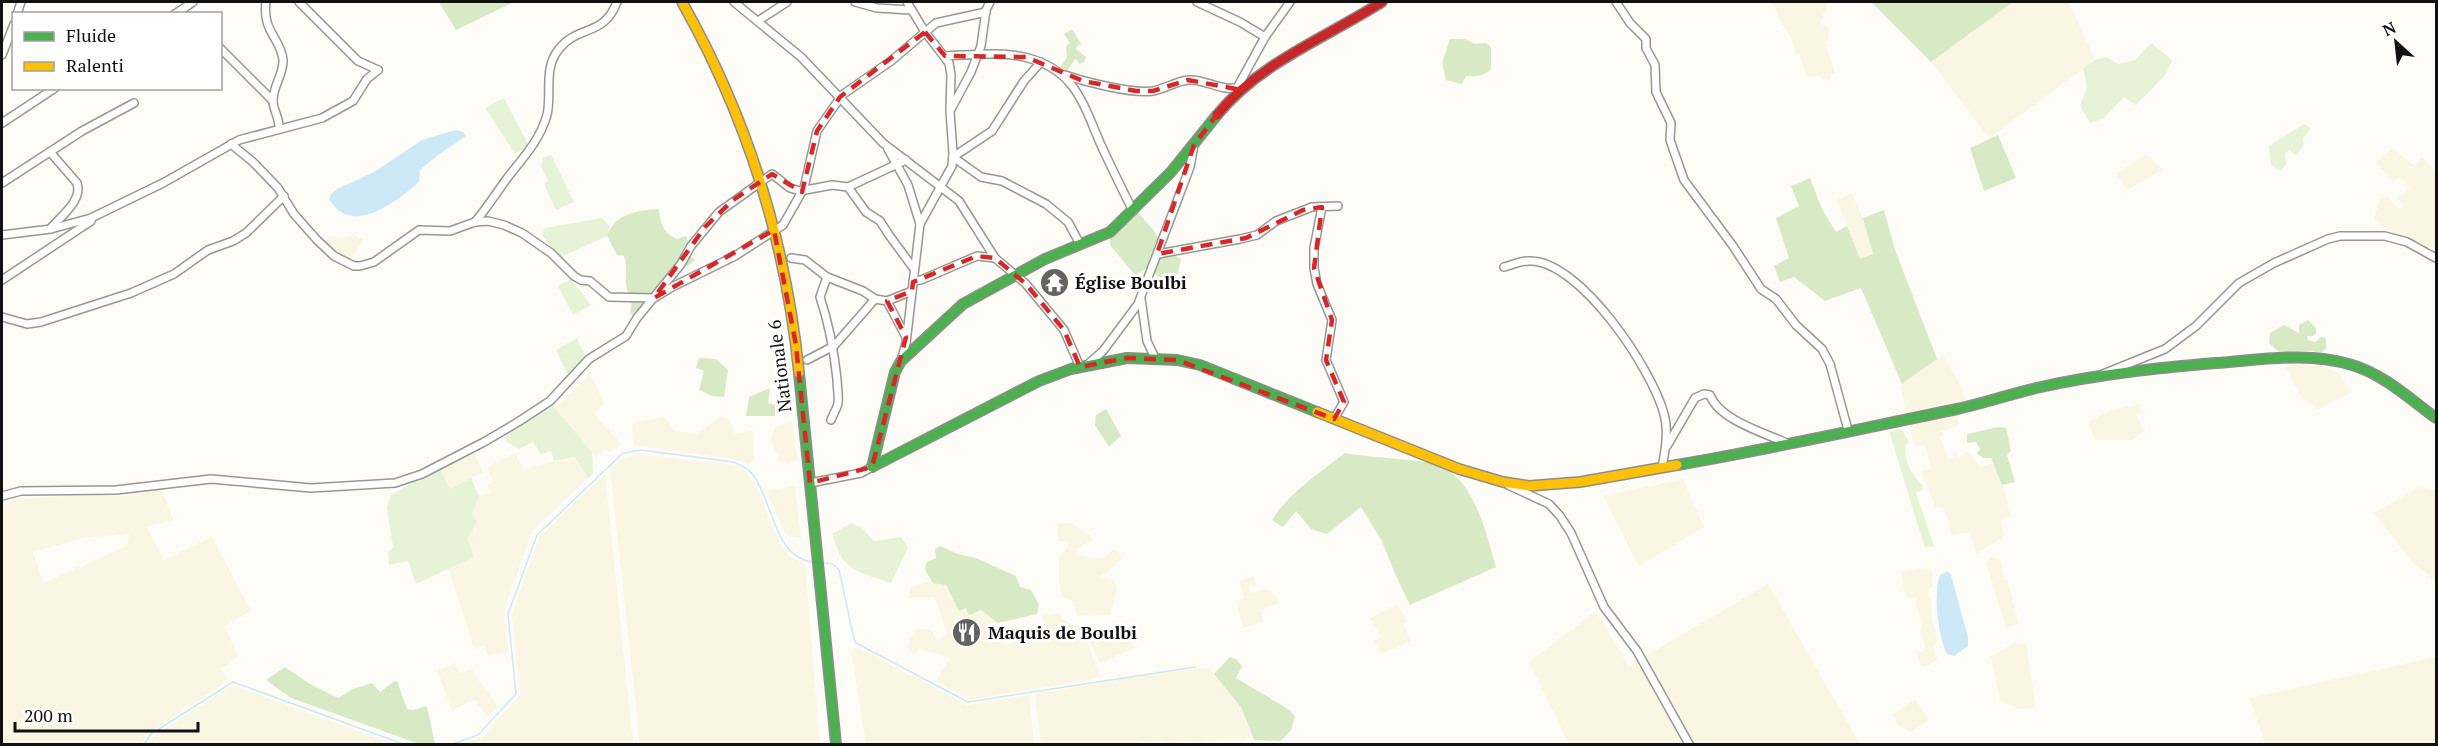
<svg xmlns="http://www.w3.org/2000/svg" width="2438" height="746" viewBox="0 0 2438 746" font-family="'PT Serif',serif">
<rect width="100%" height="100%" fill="#fdfcf7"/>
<!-- farmland -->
<g fill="#f9f7e4" fill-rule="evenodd">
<path d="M1774,2h54l-8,21 8,4 1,12 -4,3 10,31 -5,1v6l-8,-1 -1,-3 -14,1 -8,-25 -3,2 -5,-16 -13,-21z"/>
<path d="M2013,2h56l26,58 -106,78 -58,-76z"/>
<path d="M2393,148l20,17 9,-7 14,13v83l-7,-8 -8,5 -15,-8 -32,-23 5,-19 7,-5 13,13 5,-4 -6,-7 12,-10 -9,-11 -8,4 -17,-19z"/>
<path d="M2145,155h3l14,15 -35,20 -10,-16z"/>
<path d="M1852,193l11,25 10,36 -13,5 -23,-59z"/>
<path d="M330,235l11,3 13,-3 9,5 -13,20 -17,-8 -7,-10z"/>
<path d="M1942,355l16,25 8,21 -60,14 -5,-27 1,-4z"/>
<path d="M2297,361h15l28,13 10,19 -32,16 -16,-10 -16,-32z"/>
<path d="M590,374l14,29 -10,11 27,30 -9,8 -7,-2 -9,6 -41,-48z"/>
<path d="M2139,404l3,6 -5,6 8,15 -12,9h-38l-7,-18 24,-12z"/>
<path d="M1956,413l3,12 -17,6 1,5 -3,1 8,21h5v-5l6,4 8,-6 4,2 9,14 13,-4 11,25 6,28 -9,4 3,16 -27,18 -8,-22 -18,3 -2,-13 -7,-15 -6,1 -15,-38 10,-1 -5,-24 -11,2 -6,-22z"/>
<path d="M665,417l9,14 23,3 23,-17 9,2 6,15 18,-3 1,28 -5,6 -15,-6 -101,-14 -1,-22z"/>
<path d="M792,423l6,37 -10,4 -8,-2 -9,-22 3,-11 6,-4z"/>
<path d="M474,453l9,19 -33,17 -9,-19z"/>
<path d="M515,453l8,16 52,-12 13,21 -56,53 -28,79 4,42 -20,4 -4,-11 -10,4 -25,-80 10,-5 8,-25 10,-16 -5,-8 7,-19 11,-3 -3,-8 6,-4 -5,-14z"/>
<path d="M639,454l85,10 13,2 6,3 12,15 27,64 10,10 13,5 15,181h-180l-30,-275 13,-11z"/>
<path d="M605,474l28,270h-170l20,-8 37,-41 -8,-80 27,-78z"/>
<path d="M1683,479l21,48 -65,39 -36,-70z"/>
<path d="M795,486l6,52 -15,-2 -19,-45z"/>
<path d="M2420,487l16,3v93l-7,-8 -14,-10 -41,-52z"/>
<path d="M161,488l12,32 -26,7 17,33 48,-23 39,74 -26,15 13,30 -17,13 7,12 -82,54 -4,9h-140v-244l78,-5 47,1zM129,534l-2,12 -84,37 -10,-31 51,-14z"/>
<path d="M1071,523l18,12 4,5 -15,8 -2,7 27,4 10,-9 6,2 2,7 -13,13 -10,5 15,3 4,9 -7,26 -33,1 -3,-15 -12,-3 -3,-16v-25l9,-10v-6h-10l-1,-17z"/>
<path d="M1992,556l8,4 4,20h3l12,44 -13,3 -20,-65z"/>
<path d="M1923,568l8,1 1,4 1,14 -4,2 -1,7 3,2 1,21 6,23 -4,4 3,14 -10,6 -6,1 -4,-15 7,-1 1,-6 -5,-15 2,-5 -6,-22 1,-6 -7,1 -5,-3 -4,-23z"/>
<path d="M1254,576l2,9 -7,1 2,7 16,-4 9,7 2,8 -17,6 2,12 -20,6 -7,-27 8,-3 -5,-17z"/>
<path d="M926,582l20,3 20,23 15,2 17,13 -2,15 9,7 41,-15 -4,-14 18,-3 3,7 19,9 17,46 -5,4 -125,21 -33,-19 14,-23 -30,-9 -7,5 -6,-7 8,-17 4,-2 12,2 6,11 10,-8 -12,-36 -26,1 2,-11z"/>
<path d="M1768,584l92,160h-291l-40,-82 67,-51 33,55z"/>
<path d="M1397,604l10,17 -4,3 8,17 -30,13 -7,-13 7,-4 -11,-19z"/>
<path d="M1125,631l10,17 -35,15 -12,-26 12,-5 9,2 2,4z"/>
<path d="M2016,642l1,3 9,-2 10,65 -18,1 -18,-9 -9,-44z"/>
<path d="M858,647l109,58 62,-10 5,49h-168l-15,-94z"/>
<path d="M2436,657v87h-171l-15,-46z"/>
<path d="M455,663l4,10 12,-4 27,38 -10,10 -14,-18 -22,12 -14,-40z"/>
<path d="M1209,668l32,39 10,27 -5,5 -77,4 -11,-2 -18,1 -6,2h-93l-6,-50 126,-22z"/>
<path d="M232,685l162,59h-246l3,-6z"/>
<path d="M1915,699l14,21 -19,12 -12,-7 -5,-11z"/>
</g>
<!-- green -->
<g fill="#e7f3d7">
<path d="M2151,43l21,17 -6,14 -30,31 -12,-8 -20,21 -14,5 -10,-17 7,-19 -4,-18 12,-9 11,-3 12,7 17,-4z"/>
<path d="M504,98l25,48 -14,8 -30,-46z"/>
<path d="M2304,124l7,4 -8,10 1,8 -9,9 -5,-5 -5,3 1,12 -6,6 -9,-6 -2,-19z"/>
<path d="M551,155l23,47 -18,8 -12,-26 4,-3 -7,-15 2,-8z"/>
<path d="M602,218l8,9 -3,9 -48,22 -17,-23 3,-7z"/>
<path d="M571,279l20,26 -18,10 -15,-29z"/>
<path d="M577,338l10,21 -18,18 -13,-27z"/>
<path d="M549,401l43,51 1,22 -5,4 -13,-21 -21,4 -3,-10 -10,3 -8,-12 -14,7 -12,-7 -2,-10 24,-13z"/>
<path d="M1898,429l4,1 7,12 -4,4c0,10 2,20 8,28 3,6 8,8 11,15l-8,4 18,53 -9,2 -34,-110 -1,-6z"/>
<path d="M439,467l11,22 21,-11 8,18 -7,18 5,8 -10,17 7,18 -58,27 -8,-23 -19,4 -1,-13 5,-5 -6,-39 4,-13z"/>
<path d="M851,523l11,5 12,13 27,-4 7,11 -17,35c-33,-12 -48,-10 -59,-49z"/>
</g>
<!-- forest -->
<g fill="#d8eac5">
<path d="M439,2h75l-58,28z"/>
<path d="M1871,2h142l-82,60z"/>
<path d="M1072,29l9,15 -5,3v2l10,8 -2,5 -5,2 -2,-5 -3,1 -8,13 -6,-5 7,-11 -1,-11 4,-3 -6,-9z"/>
<path d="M1450,39h15l10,5 11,-1 5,4v22c-7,7 -15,8 -25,7l-4,8 -16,-4 -4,-17z"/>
<path d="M1998,135l18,43 -32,13 -14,-43z"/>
<path d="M1810,178l12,31 14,23 11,-6 13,33 13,-5 -10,-36 21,-8 10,37 43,112 -35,25 -41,-96 -36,13 -31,-24 -14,5 -6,-16 15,-8 -13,-40 23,-12 -8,-20z"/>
<path d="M659,209c1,14 4,24 18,30l9,-3 2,5 -5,8 12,11 -7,6 -5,-2 -47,53 -6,-4 2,-13c-12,-18 -2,-30 -8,-44l-7,-1 -10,-19c8,-23 32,-26 52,-27z"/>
<path d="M1136,210l19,22 9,17 17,10 -6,27 -10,-3 -16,-16 -14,8 -25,-30v-13z"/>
<path d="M2308,320l8,8v5l-3,3h-6l1,4 7,2 7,-6 4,3v9l-6,7 -7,-4 -34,1 -10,-9 1,-10 14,-8 15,8v-8z"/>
<path d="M699,358l17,1 12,11 -4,27 -12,-1 -13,-6 5,-19 -8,-3z"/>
<path d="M770,388l-2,15 7,2v11h-29l3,-19z"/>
<path d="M1106,409l15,27 -12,11 -14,-22 1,-10z"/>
<path d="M1998,427l8,1 5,23 -4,4 8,27 -13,3 -11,-27h-8l-6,-5 3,-4 -4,-7 -9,1v-9z"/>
<path d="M1345,453c28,5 58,5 86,10 42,8 55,70 65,104l-86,38 -15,-31 -13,-33 -21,-34 -34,27 -16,-5 -15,-18 -13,16 -11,-7c17,-28 48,-47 73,-67z"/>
<path d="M940,546l18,8 18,4 40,18 4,11 11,3 8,15 -2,9 -39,9 -17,-13 -12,5 -3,-7 -7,3 -13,-26 -13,-2 -8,-13 1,-7 10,-5 -1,-9z"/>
<path d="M1230,657l6,2 6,7 -6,12 54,32 5,7 -4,13 -10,11 -27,-1 -13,-33 -27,-33z"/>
<path d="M285,667l25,17 28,14 15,-9 19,-6 8,9 13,-10 4,-1 10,28 6,1 14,-4 8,38h-16l-128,-46 -25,-18z"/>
</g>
<!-- water -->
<g fill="#cde8f7">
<path d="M455,130l8,2 3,4 -28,19 -18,15 -1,12c-22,19 -68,56 -90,17l3,-6 7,-5 35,-16 48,-32z"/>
<path d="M1948,571l3,4 17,62v9l-14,10 -7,-2c-9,-17 -14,-61 -7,-79z"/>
</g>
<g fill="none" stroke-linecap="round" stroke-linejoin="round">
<!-- stream -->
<g stroke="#cde8f7" stroke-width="1.5">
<path d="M824,563l9,1 6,6 15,69 2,4 112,59 227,-35"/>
<path d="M144,744l7,-10 82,-52 170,62"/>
<path d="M453,744l25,-9 38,-41 -8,-80 29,-79 86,-82 18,-3 92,12c8,3 15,6 20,13 20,25 20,81 59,87"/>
</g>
<defs>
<g id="street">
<path d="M266,2c-4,30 15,36 17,58 1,14 -11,27 -10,42 1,10 7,17 6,27"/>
<path d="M299,2l59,59 20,9"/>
<path d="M734,2l67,55 82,86 76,58 36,57 31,26 38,46 16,37"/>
<path d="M855,2l22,6 34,2"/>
<path d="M907,2l18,30 24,31 2,12 -1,33"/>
<path d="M1197,2l43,20 25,15"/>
<path d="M1616,2l14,21 16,16v9l9,17 1,27 15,31 -1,17 14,40 49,66 28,43 15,10 20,26 26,24 8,15 18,66"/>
<path d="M17,14l4,-12"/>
<path d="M175,14l18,-12"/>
<path d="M758,21l29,-19"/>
<path d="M220,48l53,53"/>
<path d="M2,55l12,-31"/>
<path d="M945,56c27,-1 57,-5 83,2 48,13 55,46 73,87 10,22 21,44 32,66"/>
<path d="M1041,62l-17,19 -32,50 -39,26 28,20 21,4 44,23 22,18 12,22"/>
<path d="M1065,75c21,7 67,19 88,16 12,-2 23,-10 36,-11 19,-1 33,14 55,6"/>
<path d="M1237,88l28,-51 25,-35"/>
<path d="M2,123l53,-35"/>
<path d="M231,144l22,18 25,26 16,26 23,26 17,16 20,10h6l14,-4 45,-32 31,1 25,-9 13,-1 16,4 18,8 29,20 23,23 7,4 9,1 19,16 45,1 20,-12 61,-30 48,-31 21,-37 13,-57 25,-36 49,-34 45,-38 50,-11"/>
<path d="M888,149l20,36 12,39"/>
<path d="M50,152l27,31c6,17 -16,33 -26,45"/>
<path d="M2,183l80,-52 52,-28"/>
<path d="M848,187l18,25 14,9 9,14 25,34"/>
<path d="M1322,207l-8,41v20l3,16 15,36 -6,40 18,42 -10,17"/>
<path d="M475,222c12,-14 22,-30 33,-45 15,-19 32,-37 39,-62 5,-22 -4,-47 12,-66 18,-24 45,-12 58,-47"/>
<path d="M2,235l49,-6 40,-11 72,-35 76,-43 83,-22 31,-17 14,-22 11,-9"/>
<path d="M1158,254l82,-15 17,-4 19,-14 36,-14 26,-1"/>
<path d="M791,258l14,2 22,17 36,14 12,8 12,2 19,36"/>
<path d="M1504,267c8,-2 18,-7 27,-6 50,1 121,108 133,153 5,17 1,37 -2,54"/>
<path d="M827,277l-7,20c9,27 14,54 17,82 0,8 2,16 1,24 -1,6 -5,11 -7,17"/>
<path d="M2,280l89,-59"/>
<path d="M913,281l8,-1 56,-24 18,2"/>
<path d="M1141,299l6,42 8,17"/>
<path d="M887,301l25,-10"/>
<path d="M2,317l25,7 14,-2 90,-29 43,-19 34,-24 25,-9 13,-8 38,-37"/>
<path d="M807,360l27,-14 41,-47"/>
<path d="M901,361l5,-18 14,-119 32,-58 1,-13 -3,-42 21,-39 10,-26 5,-36 4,-8"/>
<path d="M1087,365l16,-14 35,-47 52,-137 4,-22"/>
<path d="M2103,374l62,-25 31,-23 43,-43 35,-20 54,-24 12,-3h45l22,6 29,16"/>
<path d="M1667,446l28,-48 9,-4 6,1c9,25 55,38 79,49"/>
<path d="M810,483l51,-10 11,-6"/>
<path d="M1508,485l41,19 11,12 11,17 33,74 33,44 52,93"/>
<path d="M2,496l19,-5 95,-1 95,-11 100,9 84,-5 27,-9 62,-32 34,-20 32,-21 39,-42 37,-23 11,-18 44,-54 10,-18 28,-34 53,-38 18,14 10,3 32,-6 16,2 58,-27"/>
</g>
<g id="fast">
<path d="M799,373l37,371"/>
<path d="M1677,465c94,-16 187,-37 280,-56 29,-6 56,-16 84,-22 58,-13 116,-19 175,-24 44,-3 93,-12 136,2 31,9 58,34 84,53"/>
<path d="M872,467l167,-86 32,-12 56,-11 50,2 23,5 117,47"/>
<path d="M872,467l23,-95 6,-11 62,-57 82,-45 65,-27 61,-60 46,-57"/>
</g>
<g id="slow">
<path d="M682,2c65,115 104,240 117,371"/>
<path d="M1317,412l142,57 44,13 26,4 51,-4 97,-17"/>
</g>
<path id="jam" d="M1217,115c42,-52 110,-78 165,-113"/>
</defs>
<!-- street casing -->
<use href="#street" stroke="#979795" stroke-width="10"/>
<!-- fast casing -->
<use href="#fast" stroke="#8e8d8b" stroke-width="12"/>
<!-- slow casing -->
<use href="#slow" stroke="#8e8d8b" stroke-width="12"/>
<!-- jam casing -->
<use href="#jam" stroke="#8e8d8b" stroke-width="12"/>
<!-- street -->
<use href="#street" stroke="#fffffe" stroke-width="7"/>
<!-- fast -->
<use href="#fast" stroke="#4caf50" stroke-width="9"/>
<!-- slow -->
<use href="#slow" stroke="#ffc107" stroke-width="9"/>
<!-- jam -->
<use href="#jam" stroke="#c62828" stroke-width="9"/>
</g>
<!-- marked area -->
<path fill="none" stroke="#d62828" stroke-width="4.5" stroke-dasharray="12 8" stroke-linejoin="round" d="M925,32l20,24 81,1 57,24 53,10h17l35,-11 48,9 -42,56 -37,109 89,-16 57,-28 19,-3 -8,61 18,52 -6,40 18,42 -10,17 -157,-59 -50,-2 -47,9 -16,-37 -38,-46 -31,-26 -18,-2 -64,26 -1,9 -25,10 19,36 -34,130 -62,16 -14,-138 -22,-115 -120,68 51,-71 28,-27 39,-26 30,18 15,-61 23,-34z"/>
<!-- icons -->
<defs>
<symbol id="temple-disc" viewBox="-11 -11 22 22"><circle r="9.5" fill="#646362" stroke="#fff"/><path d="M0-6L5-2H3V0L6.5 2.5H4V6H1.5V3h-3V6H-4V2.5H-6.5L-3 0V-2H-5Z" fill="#fff"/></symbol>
<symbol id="restaurant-disc" viewBox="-11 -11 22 22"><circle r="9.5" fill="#646362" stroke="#fff"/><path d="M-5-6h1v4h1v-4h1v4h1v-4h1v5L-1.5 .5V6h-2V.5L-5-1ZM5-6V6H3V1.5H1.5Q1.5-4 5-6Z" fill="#fff"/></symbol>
</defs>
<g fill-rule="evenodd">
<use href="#temple-disc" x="1038" y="266" width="33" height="33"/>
<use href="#restaurant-disc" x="950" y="616" width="33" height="33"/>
</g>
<g text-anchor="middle" stroke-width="6" stroke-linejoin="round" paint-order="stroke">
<!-- poi labels -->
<g font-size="18" font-weight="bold" fill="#111" stroke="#fff" text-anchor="start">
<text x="1075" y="289">Église Boulbi</text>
<text x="988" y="639">Maquis de Boulbi</text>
</g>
<!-- street labels -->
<g font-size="18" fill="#111" stroke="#fff">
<text transform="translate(780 366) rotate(-97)" y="6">Nationale 6</text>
</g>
</g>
<!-- border -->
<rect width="2438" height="746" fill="none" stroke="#111111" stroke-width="6"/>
<!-- legend -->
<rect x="12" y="12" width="210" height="78" fill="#ffffff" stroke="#a0a0a0" stroke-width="1.5"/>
<rect x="24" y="32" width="30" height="9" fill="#4caf50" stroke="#a0a0a0" stroke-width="1.5"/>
<text x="66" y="42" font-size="18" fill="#111111">Fluide</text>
<rect x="24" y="62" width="30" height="9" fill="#ffc107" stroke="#a0a0a0" stroke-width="1.5"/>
<text x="66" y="72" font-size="18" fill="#111111">Ralenti</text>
<!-- north arrow -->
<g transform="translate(2396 42) rotate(333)" stroke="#ffffff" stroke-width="4.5" paint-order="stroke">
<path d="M0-4.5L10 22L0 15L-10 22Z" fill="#111111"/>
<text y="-9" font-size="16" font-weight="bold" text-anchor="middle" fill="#111111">N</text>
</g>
<!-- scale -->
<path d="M15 722v9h183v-9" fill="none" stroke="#111111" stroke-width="3"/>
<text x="24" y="722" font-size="18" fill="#111111" stroke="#ffffff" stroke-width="4.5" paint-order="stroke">200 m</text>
</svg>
